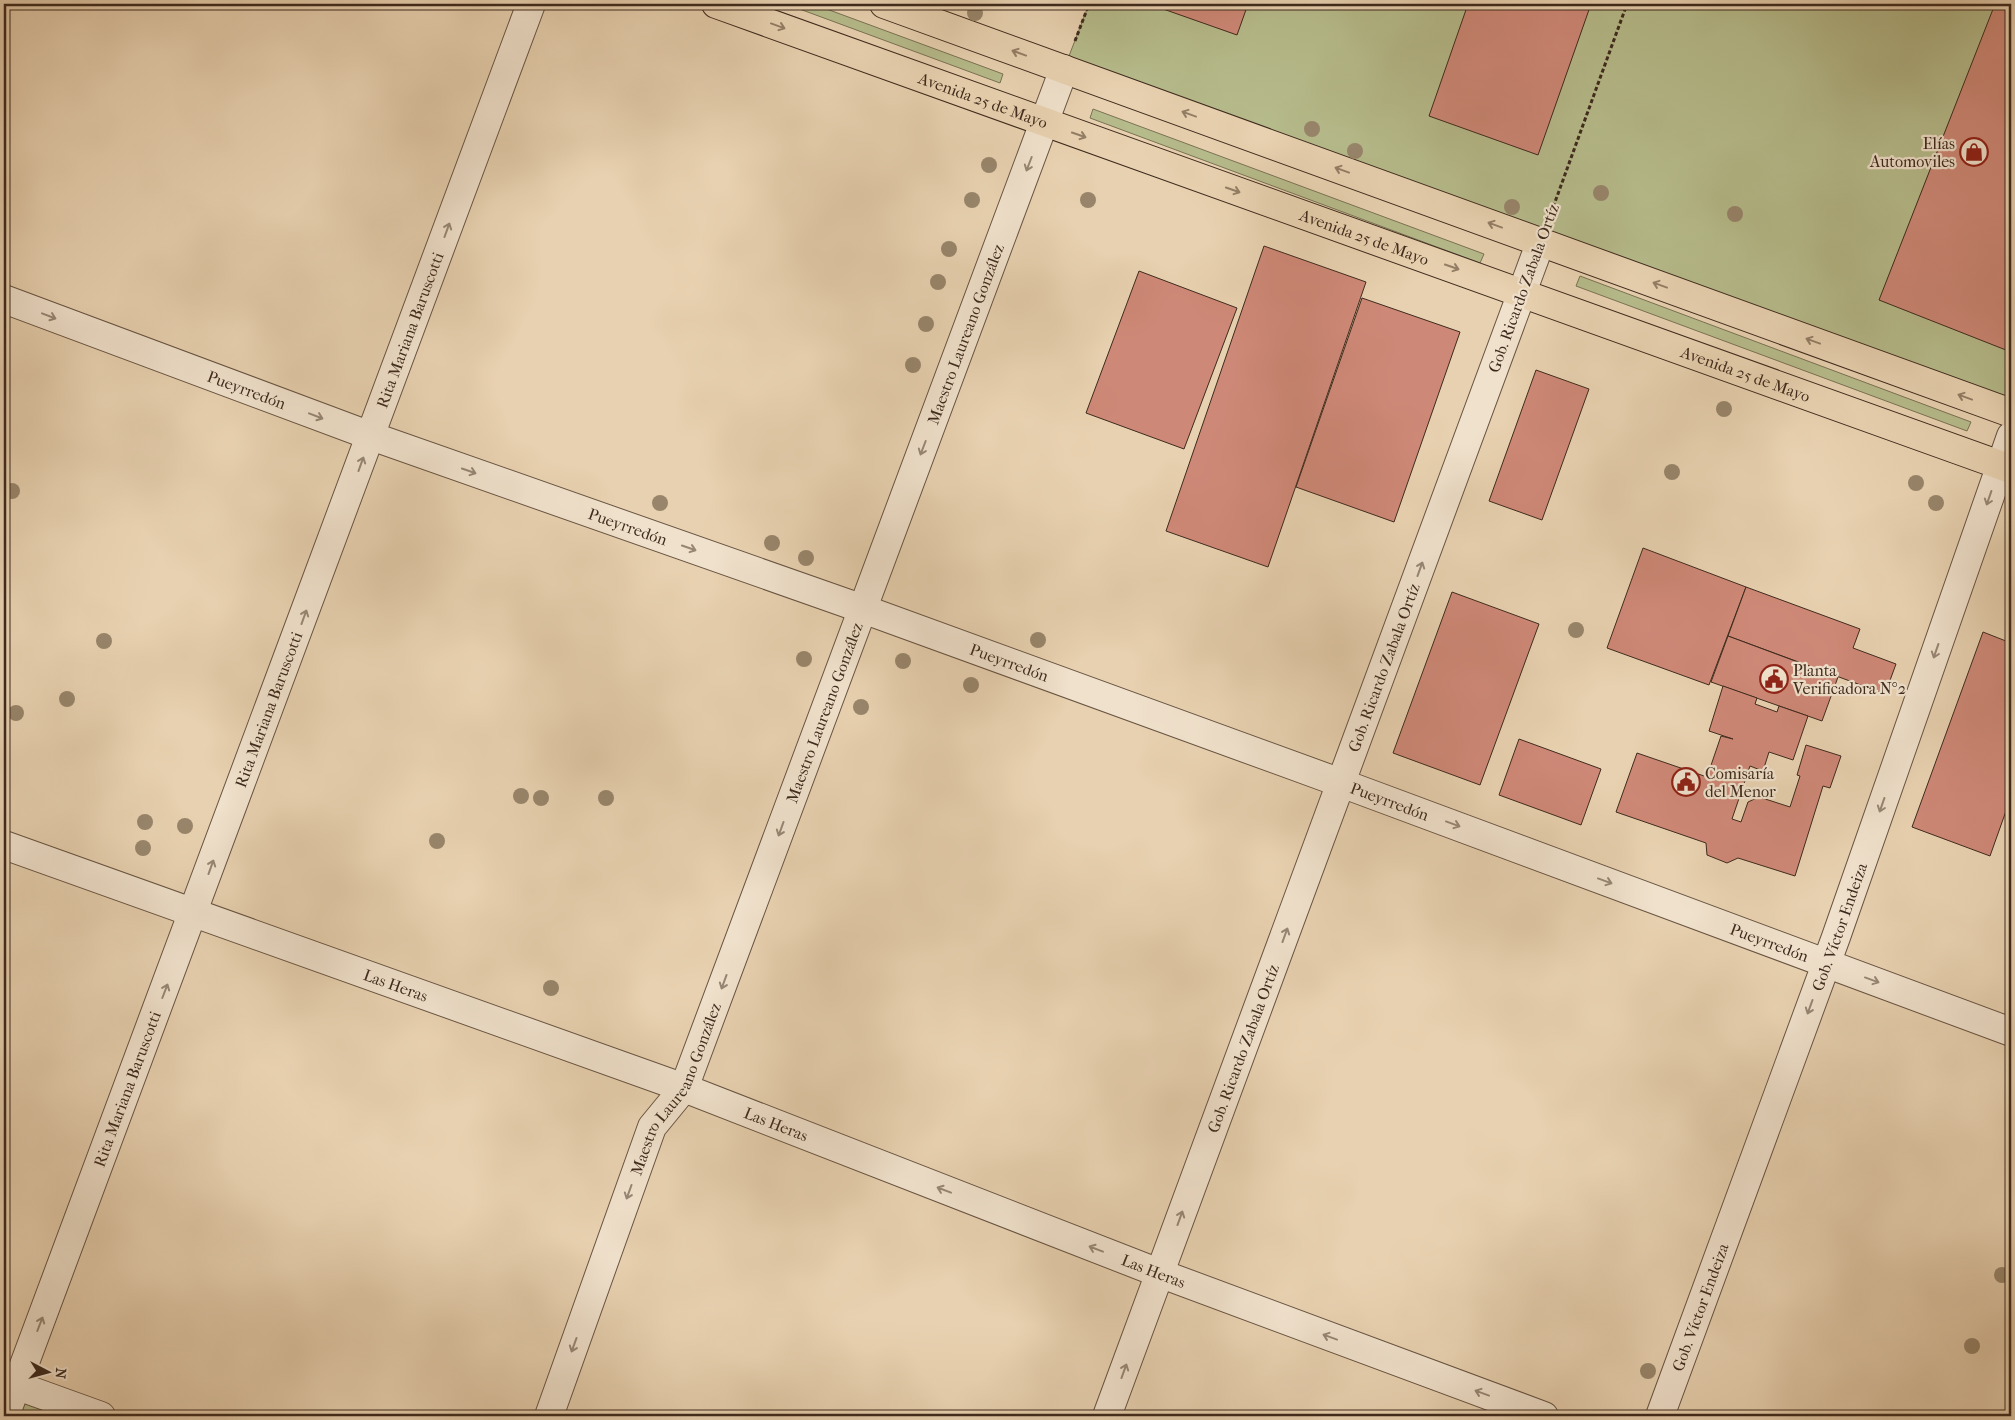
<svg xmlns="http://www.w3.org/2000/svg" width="2015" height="1420" viewBox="0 0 2015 1420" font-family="'IM FELL French Canon',serif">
<rect width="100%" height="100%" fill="#e8d1b0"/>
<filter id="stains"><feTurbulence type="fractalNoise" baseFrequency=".004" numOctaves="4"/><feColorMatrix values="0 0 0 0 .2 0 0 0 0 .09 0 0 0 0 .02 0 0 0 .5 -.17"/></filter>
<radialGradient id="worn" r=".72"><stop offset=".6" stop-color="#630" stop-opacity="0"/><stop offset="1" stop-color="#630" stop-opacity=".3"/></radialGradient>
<!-- green -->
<g fill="#b6bb8b" stroke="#7a7254">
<path d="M786,4h27l190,70 -3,9z"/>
<path d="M1089,4h922v412l-947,-347z"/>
<path d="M1093,109l391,145 -4,9 -390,-145z"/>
<path d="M1580,276l391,146 -4,9 -391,-145z"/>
<path d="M17,1386l84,30h-96z"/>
</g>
<!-- building -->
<g fill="#ce8877" stroke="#3e2a1d">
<path d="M1149,4h99l-11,31z"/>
<path d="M1468,4h123l-53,151 -109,-39z"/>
<path d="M1995,4h16v348l-132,-52z"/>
<path d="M1264,246l102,36 -98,285 -102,-36z"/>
<path d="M1139,271l98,37 -53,141 -98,-36z"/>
<path d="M1362,298l98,34 -66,190 -98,-35z"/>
<path d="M1536,370l53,19 -47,131 -53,-19z"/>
<path d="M1643,548l103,39 -37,98 -102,-37z"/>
<path d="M1746,587l114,42 -7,19 43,16 -11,30 -157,-58z"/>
<path d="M1452,592l87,32 -59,161 -87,-32z"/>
<path d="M1983,632l28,11v154l-21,59 -78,-29z"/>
<path d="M1728,636l110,41 -16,44 -111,-39z"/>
<path d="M1723,686l34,12 -2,6 22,8 2,-6 29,10 -15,44 -24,-8 -6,19 -13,-5 -18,53 9,3 7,-20 11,-5 31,10 10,-31 -3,-1 9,-30 35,11 -11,32 -7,-2 -28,90 -57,-18 -11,5 -20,-8 -1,-12 -90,-31 21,-59 70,24 14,-41 12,3 -24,-8z"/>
<path d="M1519,739l82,30 -20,56 -82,-30z"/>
</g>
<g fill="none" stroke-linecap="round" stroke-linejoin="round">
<defs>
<g id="street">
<path id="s1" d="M4,299l367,137 492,173 478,174 670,249"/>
<path id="s2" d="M4,845l680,243 475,185 385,143"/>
<path d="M4,1381l97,35"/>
<path id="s3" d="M5,1416l526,-1412"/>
<path id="s4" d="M549,1416l103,-289 32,-39 380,-1019"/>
<path id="s5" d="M1107,1416l434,-1175"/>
<path id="s6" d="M1660,1416l176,-479 175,-501"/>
</g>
<g id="primary">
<path id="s7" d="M716,4l1295,465"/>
<path d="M884,4l1127,409"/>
</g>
</defs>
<!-- street casing -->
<use href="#street" stroke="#685442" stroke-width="30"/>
<!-- primary casing -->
<use href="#primary" stroke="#3e2a1d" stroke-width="30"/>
<!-- path -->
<g stroke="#3e2a1d" stroke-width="3" stroke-dasharray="4 2.5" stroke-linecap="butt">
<path d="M1075,41l14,-37"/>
<path d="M1551,213l76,-209"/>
</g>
<!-- street -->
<use href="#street" stroke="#f0e1cc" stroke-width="28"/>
<!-- primary -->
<use href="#primary" stroke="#e8d1b0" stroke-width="28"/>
</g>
<!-- trees -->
<g fill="#98856b">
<circle cx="975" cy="13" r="8"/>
<circle cx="1312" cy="129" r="8"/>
<circle cx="1355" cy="151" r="8"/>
<circle cx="989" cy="165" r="8"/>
<circle cx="1601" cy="193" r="8"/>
<circle cx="972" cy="200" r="8"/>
<circle cx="1088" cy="200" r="8"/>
<circle cx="1512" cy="207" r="8"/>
<circle cx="1735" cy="214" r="8"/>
<circle cx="949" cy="249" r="8"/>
<circle cx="938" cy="282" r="8"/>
<circle cx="926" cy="324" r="8"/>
<circle cx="913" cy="365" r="8"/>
<circle cx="1724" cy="409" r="8"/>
<circle cx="1672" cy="472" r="8"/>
<circle cx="1916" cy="483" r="8"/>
<circle cx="12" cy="491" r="8"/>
<circle cx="660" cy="503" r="8"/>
<circle cx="1936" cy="503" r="8"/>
<circle cx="772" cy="543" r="8"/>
<circle cx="806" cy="558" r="8"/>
<circle cx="1576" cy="630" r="8"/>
<circle cx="1038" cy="640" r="8"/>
<circle cx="104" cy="641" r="8"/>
<circle cx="804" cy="659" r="8"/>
<circle cx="903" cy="661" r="8"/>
<circle cx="971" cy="685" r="8"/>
<circle cx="67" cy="699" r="8"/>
<circle cx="861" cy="707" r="8"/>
<circle cx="16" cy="713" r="8"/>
<circle cx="521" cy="796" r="8"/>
<circle cx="541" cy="798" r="8"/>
<circle cx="606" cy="798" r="8"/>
<circle cx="145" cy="822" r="8"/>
<circle cx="185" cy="826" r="8"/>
<circle cx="437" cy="841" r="8"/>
<circle cx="143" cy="848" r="8"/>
<circle cx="551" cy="988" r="8"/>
<circle cx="2002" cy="1275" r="8"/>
<circle cx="1972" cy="1346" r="8"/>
<circle cx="1648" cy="1371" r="8"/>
</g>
<!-- one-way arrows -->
<defs><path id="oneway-shaft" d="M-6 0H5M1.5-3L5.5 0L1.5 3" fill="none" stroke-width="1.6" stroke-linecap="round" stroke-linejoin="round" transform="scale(1.25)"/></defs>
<g stroke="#937e66">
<use href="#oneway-shaft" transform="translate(778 26) rotate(20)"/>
<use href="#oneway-shaft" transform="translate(1019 53) rotate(-160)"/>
<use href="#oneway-shaft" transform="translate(1189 114) rotate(-160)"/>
<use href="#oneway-shaft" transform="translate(1079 135) rotate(19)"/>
<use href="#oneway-shaft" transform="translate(1342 170) rotate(-160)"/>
<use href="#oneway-shaft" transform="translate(1233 190) rotate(19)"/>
<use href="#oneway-shaft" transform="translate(1495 225) rotate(-160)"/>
<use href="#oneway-shaft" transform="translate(1452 267) rotate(19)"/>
<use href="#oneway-shaft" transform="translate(1660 285) rotate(-160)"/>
<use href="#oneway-shaft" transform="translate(1813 341) rotate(-160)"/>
<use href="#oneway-shaft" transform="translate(1965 397) rotate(-160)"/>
</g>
<g stroke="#978674">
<use href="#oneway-shaft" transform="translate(1029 164) rotate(111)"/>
<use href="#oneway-shaft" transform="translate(447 230) rotate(-70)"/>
<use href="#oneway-shaft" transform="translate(49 316) rotate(21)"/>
<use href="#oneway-shaft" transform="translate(316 416) rotate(21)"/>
<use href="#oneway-shaft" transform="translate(923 448) rotate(111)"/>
<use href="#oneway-shaft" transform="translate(361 464) rotate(-70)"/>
<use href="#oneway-shaft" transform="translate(469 471) rotate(19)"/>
<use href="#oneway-shaft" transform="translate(1989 498) rotate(109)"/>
<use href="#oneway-shaft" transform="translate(689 548) rotate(19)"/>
<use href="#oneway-shaft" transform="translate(1420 569) rotate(-70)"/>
<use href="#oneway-shaft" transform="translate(304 617) rotate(-70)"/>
<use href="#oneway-shaft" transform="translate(1936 651) rotate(109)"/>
<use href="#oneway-shaft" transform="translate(1882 805) rotate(109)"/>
<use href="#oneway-shaft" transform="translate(1453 824) rotate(20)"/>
<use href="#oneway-shaft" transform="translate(781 829) rotate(110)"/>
<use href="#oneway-shaft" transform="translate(211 867) rotate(-70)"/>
<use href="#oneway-shaft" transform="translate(1605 881) rotate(20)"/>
<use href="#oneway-shaft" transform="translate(1285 935) rotate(-70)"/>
<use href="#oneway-shaft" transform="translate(1872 980) rotate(20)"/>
<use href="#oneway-shaft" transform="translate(724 982) rotate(110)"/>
<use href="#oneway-shaft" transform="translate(165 991) rotate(-69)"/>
<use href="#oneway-shaft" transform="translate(1810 1007) rotate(110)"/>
<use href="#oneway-shaft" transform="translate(944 1190) rotate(-159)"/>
<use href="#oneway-shaft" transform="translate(629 1192) rotate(110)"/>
<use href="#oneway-shaft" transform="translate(1180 1218) rotate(-70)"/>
<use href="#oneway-shaft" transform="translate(1096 1249) rotate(-159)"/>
<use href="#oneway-shaft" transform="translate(40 1324) rotate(-69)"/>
<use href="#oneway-shaft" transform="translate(1330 1337) rotate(-160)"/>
<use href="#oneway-shaft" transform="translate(574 1345) rotate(110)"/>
<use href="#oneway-shaft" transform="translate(1124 1371) rotate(-70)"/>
<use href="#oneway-shaft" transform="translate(1482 1393) rotate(-160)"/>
</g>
<!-- icons -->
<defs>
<symbol id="shop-ring" viewBox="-11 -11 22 22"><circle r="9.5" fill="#f0e1cc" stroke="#8f2418" stroke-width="1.5"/><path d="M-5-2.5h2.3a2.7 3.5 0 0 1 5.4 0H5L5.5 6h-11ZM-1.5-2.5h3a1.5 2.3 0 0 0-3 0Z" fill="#8f2418"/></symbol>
<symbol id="civic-ring" viewBox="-11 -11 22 22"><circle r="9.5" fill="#f0e1cc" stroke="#8f2418" stroke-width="1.5"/><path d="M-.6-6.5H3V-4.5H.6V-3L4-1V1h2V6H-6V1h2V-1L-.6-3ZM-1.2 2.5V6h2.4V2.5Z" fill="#8f2418"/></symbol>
</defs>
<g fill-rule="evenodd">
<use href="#shop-ring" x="1958" y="136" width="32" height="32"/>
<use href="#civic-ring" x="1758" y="663" width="32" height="32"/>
<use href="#civic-ring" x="1670" y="766" width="32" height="32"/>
</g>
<g text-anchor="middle" stroke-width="4.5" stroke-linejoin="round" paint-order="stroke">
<!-- street labels -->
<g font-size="16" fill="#3e2a1d" stroke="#f0e1cc">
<text dy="6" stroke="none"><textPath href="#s7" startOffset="284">Avenida 25 de Mayo</textPath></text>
<text dy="6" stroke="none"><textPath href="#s7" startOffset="689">Avenida 25 de Mayo</textPath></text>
<text transform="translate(1523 288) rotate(-70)" y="6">Gob. Ricardo Zabala Ortíz</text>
<text dy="6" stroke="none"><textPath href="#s3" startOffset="1159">Rita Mariana Baruscotti</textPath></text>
<text dy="6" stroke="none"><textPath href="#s4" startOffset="1162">Maestro Laureano González</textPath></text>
<text dy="6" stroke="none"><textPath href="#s7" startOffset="1094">Avenida 25 de Mayo</textPath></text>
<text dy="6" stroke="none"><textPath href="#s1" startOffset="259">Pueyrredón</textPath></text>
<text dy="6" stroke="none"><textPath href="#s1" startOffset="664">Pueyrredón</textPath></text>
<text dy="6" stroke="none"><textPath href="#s1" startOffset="1069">Pueyrredón</textPath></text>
<text dy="6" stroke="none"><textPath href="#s5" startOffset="798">Gob. Ricardo Zabala Ortíz</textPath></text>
<text dy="6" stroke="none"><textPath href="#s3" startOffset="754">Rita Mariana Baruscotti</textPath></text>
<text dy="6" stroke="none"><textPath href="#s4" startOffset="758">Maestro Laureano González</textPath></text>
<text dy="6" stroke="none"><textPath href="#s1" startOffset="1474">Pueyrredón</textPath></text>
<text dy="6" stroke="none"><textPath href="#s6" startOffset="521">Gob. Víctor Endeiza</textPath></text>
<text dy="6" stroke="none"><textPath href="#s1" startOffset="1879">Pueyrredón</textPath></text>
<text dy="6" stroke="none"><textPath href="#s2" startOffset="416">Las Heras</textPath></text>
<text dy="6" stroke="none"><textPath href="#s5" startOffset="392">Gob. Ricardo Zabala Ortíz</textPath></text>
<text dy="6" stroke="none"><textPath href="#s4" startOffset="352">Maestro Laureano González</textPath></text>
<text dy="6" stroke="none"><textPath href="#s3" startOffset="349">Rita Mariana Baruscotti</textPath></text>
<text dy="6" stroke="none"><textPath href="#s2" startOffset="821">Las Heras</textPath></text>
<text dy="6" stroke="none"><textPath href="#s2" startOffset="1226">Las Heras</textPath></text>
<text dy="6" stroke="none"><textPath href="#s6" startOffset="116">Gob. Víctor Endeiza</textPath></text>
</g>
<!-- poi labels -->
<g font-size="16" fill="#3e2a1d" stroke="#f0e1cc" text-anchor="start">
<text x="1955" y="149" text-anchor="end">Elías<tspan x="1955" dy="18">Automoviles</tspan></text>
<text x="1793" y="676">Planta<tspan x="1793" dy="18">Verificadora N°2</tspan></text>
<text x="1705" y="779">Comisaría<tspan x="1705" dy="18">del Menor</tspan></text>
</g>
</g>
<!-- margin -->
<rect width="2015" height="1420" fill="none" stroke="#e8d1b0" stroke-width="20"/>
<rect x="5" y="5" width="2005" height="1410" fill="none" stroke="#3e2a1d" stroke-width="2.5"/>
<rect x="10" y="10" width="1995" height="1400" fill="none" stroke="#3e2a1d"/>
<!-- north arrow -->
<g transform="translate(48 1372) rotate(96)" stroke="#f0e1cc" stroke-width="4" paint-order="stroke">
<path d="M0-4L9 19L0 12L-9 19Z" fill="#3e2a1d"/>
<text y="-8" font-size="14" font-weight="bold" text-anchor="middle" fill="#3e2a1d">N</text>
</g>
<rect width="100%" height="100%" filter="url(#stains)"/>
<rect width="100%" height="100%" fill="url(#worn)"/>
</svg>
